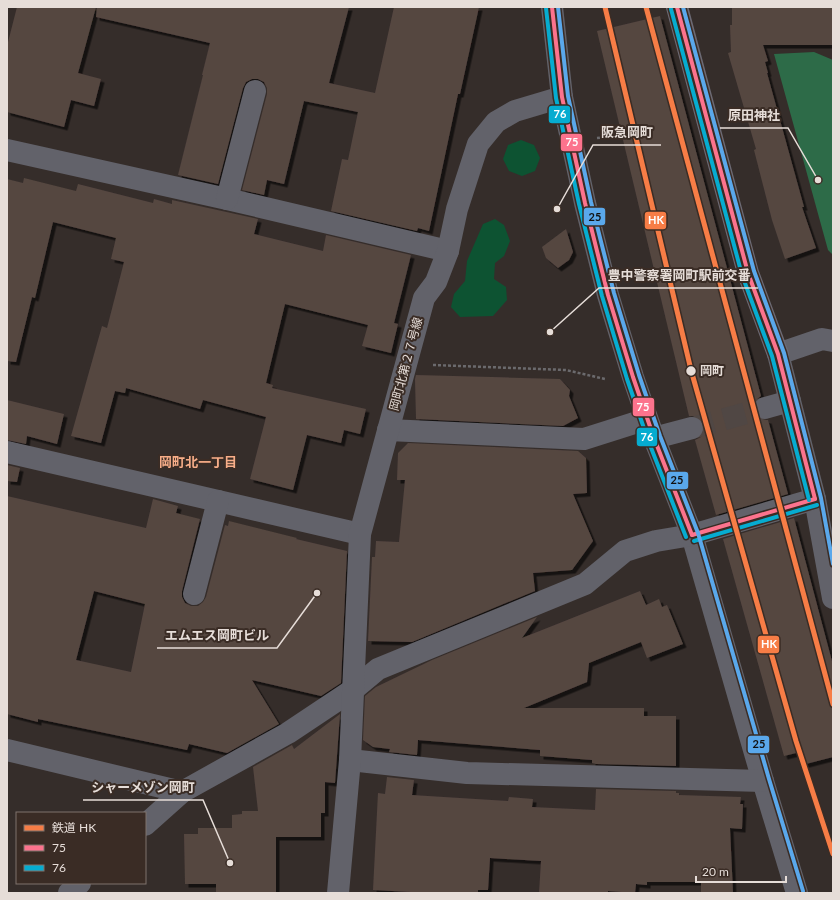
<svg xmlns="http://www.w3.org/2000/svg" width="840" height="900" viewBox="0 0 840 900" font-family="Lato,'Noto Sans JP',sans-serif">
<defs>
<filter id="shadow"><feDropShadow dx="3.5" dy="3.5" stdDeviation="0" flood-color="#0009"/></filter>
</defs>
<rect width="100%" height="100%" fill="#352d2a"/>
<!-- green -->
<g fill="#0d5332">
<path d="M521,140l13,5 6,13 -5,13 -13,5 -13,-5 -6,-12 5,-14z"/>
<path d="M495,219l9,6 6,16 -6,15 -9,7 -1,16 12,8 1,13 -14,16 -33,1 -9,-10 3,-13 11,-13 2,-20 16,-37z"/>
</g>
<!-- forest -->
<path fill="#2d6b48" d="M814,52l19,8v195l-5,-5 -54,-196z"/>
<!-- building -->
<g fill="#554641" fill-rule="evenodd" filter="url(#shadow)">
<path d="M17,7h79l-18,66 23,6 -7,27 -23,-6 -7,27 -57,-15v-66z"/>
<path d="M97,7h252l-20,76 46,10 19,-86h85l-19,87h-2l-29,137 -11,-3 -1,3 -86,-20 11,-52 6,1 10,-48 -54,-11 -20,83 -17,-4 -3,15 -22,-5 25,-96v-6l-3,-6 -6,-3h-6l-6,3 -3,6 -25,96 -40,-9 25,-100h-1l8,-32 -114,-26z"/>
<path d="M732,7h101v38h-70l5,16 -3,1 3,11h-1l37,134h-2l14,41 -31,11 -13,-39 -18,-70 2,-1 -28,-96 3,-1 -1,-27h2z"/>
<path d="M660,16l101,380 -5,4 -3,5v6l4,6 5,3h6l20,74 -72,21 -21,-75 6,-3 3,-5v-7l-3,-6 -6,-3h-6l-92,-385z"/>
<path d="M24,178l52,13 2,-7 75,19 1,-4 18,5v-4l86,19 -4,15 69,17 3,-16 85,20 -17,68 4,1 -7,29 -29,-7 6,-21 -83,-21 -19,79 7,2 -1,3 94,21 -6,25 -16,-4 -3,13 -34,-8 -14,55 -43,-11 16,-62 -63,-17 -3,9 -74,-21 -1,5 -10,-2 -14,52 -30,-7 31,-110 5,2 17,-66 -13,-3 5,-21 -63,-16 -18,76 -3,-1 -16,65 -9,-1v-182l16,4z"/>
<path d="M566,229l7,23 -4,8 -11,8 -12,-10 -4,-11z"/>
<path d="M416,375l144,4 10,11 -1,6 9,22 -15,8 -147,-7 -1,-40z"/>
<path d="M7,400l57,14 -7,30 -30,-8 -1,8 -19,-4z"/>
<path d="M408,443l170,8 8,7 1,35 -14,1 20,47 -21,29 -39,3 2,18 -123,51 -44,-1 4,-84h3l1,-16 23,1 6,-62h-8l1,-27z"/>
<path d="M7,465l13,3 -3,14 -10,-1z"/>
<path d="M7,496l139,32 7,-29 25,7 -2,7 24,6 -18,72v6l3,6 6,3h7l5,-4 3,-5 19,-72 3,1 1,-5 68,17 -1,1 51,12 -6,132 -20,13 -69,-16 27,44 -52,29 -38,-9 -2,6 -149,-31v3l-31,-8zM94,591l51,13 -14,68 -55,-12z"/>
<path d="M794,518l39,147v92l-31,8 -2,-13 -16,4 -61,-217z"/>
<path d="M640,591l6,14 13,-6 3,8 5,-2 16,39 -36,14 -6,-16 -52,21 -2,19 -63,26h120v8h32v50l-80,-2 -4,-1v-3l-52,-4v-6l-122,-10 -1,15 -28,-3 1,-3 -17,-2 -10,-7 2,-44 11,-9 56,-27 105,-43 -15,21z"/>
<path d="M340,714l-5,69 -10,-1v31h-4v24h-45v55l-60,1v-9h-31l-1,-50h14v-6h34v-13l10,-1v-3h16l-5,-44 39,-22 2,4z"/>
<path d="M387,777l27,3 -2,15 96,6 1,-4 24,2 -1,8 63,3 1,-21 80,2v2h3v2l62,2 -1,7h3l-1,25 -12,-1 3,65h-32v-11h-54v3l-11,-1 -1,9 -27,-2v2h-69l2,-32 -51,-3 -2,32h-10v3h-48l-57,-3 5,-97 7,1z"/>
</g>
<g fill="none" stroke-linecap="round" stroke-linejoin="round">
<!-- minor-tunnel -->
<path stroke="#504744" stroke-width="22" stroke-dasharray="22 11" stroke-linecap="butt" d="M692,428l73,-20"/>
<!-- path -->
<g stroke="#6b6a6d" stroke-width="2.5" stroke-dasharray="3 2" stroke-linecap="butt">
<path d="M597,138l9,-1"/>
<path d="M433,365l133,5 39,9"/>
</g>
<!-- minor -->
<g stroke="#62626a" stroke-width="22">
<path d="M552,7l10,90 23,106 23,92 25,82 21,61 38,97 71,246 34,112"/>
<path d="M7,150l220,49 221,52"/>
<path d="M227,199l28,-108"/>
<path d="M833,341l-11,-2 -44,15 37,145 18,99"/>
<path d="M765,408l25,-7"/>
<path d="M388,430l196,9 63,-20"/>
<path d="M654,438l38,-10"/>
<path d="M7,452l353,82"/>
<path d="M194,594l24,-93"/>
<path d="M7,750l175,42"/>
<path d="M350,760l117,13 296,8"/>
<path d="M145,825l37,-33 106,-59 66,-44 24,-20 207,-85 40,-33 31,-10 36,-6 123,-36"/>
<path d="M69,893l11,-10"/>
<path d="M338,893l12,-133 10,-226 64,-236 12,-16 12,-31 9,-42 21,-65 18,-22 19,-11 47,-14"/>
</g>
<!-- major -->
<path stroke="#6c6a74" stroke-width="22" d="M677,7l71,266 30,81"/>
<defs>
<g id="bus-1">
<path d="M552,7l10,90 23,106 23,92 25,82 21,61 38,97"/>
<path d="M677,7l71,266 30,81 37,145"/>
<path d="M692,535l123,-36"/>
</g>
<g id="bus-2">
<path d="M546,8l10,90 23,106 23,92 25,83 21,61 38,97"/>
<path d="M671,9l71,266 30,81 37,144"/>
<path d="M694,541l123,-36"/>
</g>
<g id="bus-3">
<path d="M558,7l10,89 23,106 23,91 25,82 21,61 38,97 71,246 34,112"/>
<path d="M683,7l71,264 30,82 37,145 12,66"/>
</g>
</defs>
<!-- bus-1 casing -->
<use href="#bus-1" stroke="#3a2c25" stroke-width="7"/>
<!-- bus-2 casing -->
<use href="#bus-2" stroke="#3a2c25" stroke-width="7"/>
<!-- bus-3 casing -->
<use href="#bus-3" stroke="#3a2c25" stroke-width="7"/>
<!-- bus-1 -->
<use href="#bus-1" stroke="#fc738d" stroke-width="4"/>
<!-- bus-2 -->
<use href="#bus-2" stroke="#06acd0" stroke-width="4"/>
<!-- bus-3 -->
<use href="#bus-3" stroke="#5aa8eb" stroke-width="4"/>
<defs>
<g id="rail-1">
<path d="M605,7l86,363 105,371 37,113"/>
<path d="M646,7l187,697"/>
</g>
</defs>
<!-- rail-1 casing -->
<use href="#rail-1" stroke="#3a2c25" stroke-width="8"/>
<!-- rail-1 -->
<use href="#rail-1" stroke="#f77d46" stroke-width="5"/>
</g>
<!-- markers -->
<circle fill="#e6ddd8" stroke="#3a2c25" stroke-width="1.5" cx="691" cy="371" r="5.5"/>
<g text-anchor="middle" stroke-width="4" stroke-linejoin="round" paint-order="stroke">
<!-- street labels -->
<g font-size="12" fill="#e6ddd8" stroke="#3a2c25">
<text transform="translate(406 364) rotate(-75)" y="4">岡町北第２７号線</text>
</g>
<!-- stop labels -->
<g font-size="12" font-weight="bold" fill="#e6ddd8" stroke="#3a2c25" text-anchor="start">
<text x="700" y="375">岡町</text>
</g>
<!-- neighbourhood labels -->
<g font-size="13" font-weight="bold" fill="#f7ad88" stroke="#3a2c25">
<text x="198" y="467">岡町北一丁目</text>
</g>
</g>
<!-- callouts -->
<path fill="none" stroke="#e6ddd8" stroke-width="1.5" d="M818 180L788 128H720M557 209L593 145H661M550 332L599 288H758M317 593L277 648H157M230 863L203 800H83"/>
<g fill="#e6ddd8" stroke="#3a2c25" stroke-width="1.5">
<circle cx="818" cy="180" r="4"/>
<circle cx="557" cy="209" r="4"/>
<circle cx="550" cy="332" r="4"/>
<circle cx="317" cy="593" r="4"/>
<circle cx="230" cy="863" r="4"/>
</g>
<g font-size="13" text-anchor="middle" font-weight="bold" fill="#e6ddd8" stroke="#3a2c25" stroke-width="4" stroke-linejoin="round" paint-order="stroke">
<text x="754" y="120">原田神社</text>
<text x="627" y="137">阪急岡町</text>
<text x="679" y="280">豊中警察署岡町駅前交番</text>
<text x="217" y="640">エムエス岡町ビル</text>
<text x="143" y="792">シャーメゾン岡町</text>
</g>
<g stroke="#3a2c25" stroke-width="1.5">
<rect x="548" y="105" width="23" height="19" rx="4" fill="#06acd0"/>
<rect x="560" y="133" width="23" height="19" rx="4" fill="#fc738d"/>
<rect x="583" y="207" width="23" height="19" rx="4" fill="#5aa8eb"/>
<rect x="644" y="211" width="23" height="19" rx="4" fill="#f77d46"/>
<rect x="632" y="397" width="23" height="20" rx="4" fill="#fc738d"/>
<rect x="636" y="427" width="22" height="20" rx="4" fill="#06acd0"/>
<rect x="666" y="471" width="23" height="19" rx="4" fill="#5aa8eb"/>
<rect x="757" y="635" width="23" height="19" rx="4" fill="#f77d46"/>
<rect x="747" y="735" width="23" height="19" rx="4" fill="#5aa8eb"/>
</g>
<g font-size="11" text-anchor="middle" font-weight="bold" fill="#fff">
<text x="560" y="118">76</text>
<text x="572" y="146">75</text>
<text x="656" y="224">HK</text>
<text x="643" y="411">75</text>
<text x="647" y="441">76</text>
<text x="769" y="648">HK</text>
</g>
<g font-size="11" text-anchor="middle" font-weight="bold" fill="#111">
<text x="595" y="221">25</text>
<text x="677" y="484">25</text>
<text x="759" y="748">25</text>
</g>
<!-- border -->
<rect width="840" height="900" fill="none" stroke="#e6ddd8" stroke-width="16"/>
<!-- legend -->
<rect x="16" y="812" width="130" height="72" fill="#3a2c25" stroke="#7f736d"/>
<rect x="24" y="825" width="20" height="6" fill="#f77d46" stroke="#7f736d"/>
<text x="52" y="832" font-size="12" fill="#e6ddd8">鉄道 HK</text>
<rect x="24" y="845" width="20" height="6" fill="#fc738d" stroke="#7f736d"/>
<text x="52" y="852" font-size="12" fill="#e6ddd8">75</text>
<rect x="24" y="865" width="20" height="6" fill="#06acd0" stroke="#7f736d"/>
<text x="52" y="872" font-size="12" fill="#e6ddd8">76</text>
<!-- scale -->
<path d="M696 876v6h90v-6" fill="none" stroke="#e6ddd8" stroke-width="2"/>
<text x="702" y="876" font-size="12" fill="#e6ddd8" stroke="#3a2c25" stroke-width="3" paint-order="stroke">20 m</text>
</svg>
